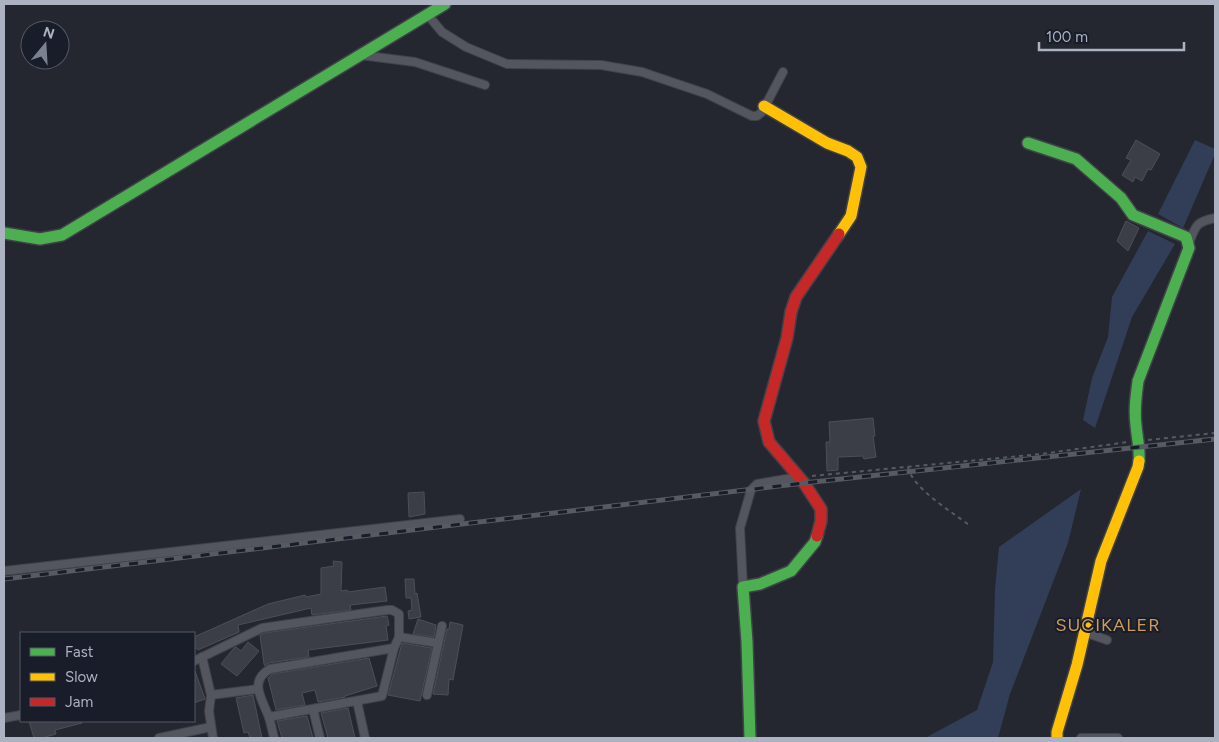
<svg xmlns="http://www.w3.org/2000/svg" width="1219" height="742" viewBox="0 0 1219 742" font-family="Figtree,sans-serif">
<rect width="100%" height="100%" fill="#24272f"/>
<!-- water -->
<g fill="#323d57">
<path d="M1195,140l20,9v5l-32,74 -25,-14z"/>
<path d="M1148,231l27,13 -43,73 -37,111 -12,-8 9,-42 16,-41 4,-40z"/>
<path d="M1081,489l-13,54 -58,151 -12,44h-73l52,-28 16,-48 2,-73 4,-42z"/>
</g>
<!-- building -->
<g fill="#3b3e46" stroke="#4b4f58">
<path d="M1136,140l24,14 -9,16 -3,-1 -6,12 -7,-4 -2,5 -11,-7 9,-15 -5,-2z"/>
<path d="M1126,221l13,7 -11,23 -11,-10z"/>
<path d="M873,418l2,18h-2l3,21 -12,2 -1,-3 -25,1v13l-11,1 -1,-29h4l-1,-20z"/>
<path d="M424,492l1,22 -16,3 -1,-24z"/>
<path d="M333,561l9,1 -1,29 6,-1 1,2 37,-5 2,14 -37,4 1,5 -39,5 -1,-7 -73,17 1,7 -41,18 -1,-2 -3,1v-12l74,-33 37,-9 1,2 15,-3v-26l13,-2z"/>
<path d="M405,579h9l1,15 2,-1 4,24 -12,2 -1,-8 4,-1 -1,-12h-5z"/>
<path d="M387,616l2,9 -3,1 2,14 -80,10 1,7 -40,6 -4,3 -1,-2 -4,-29 4,-2z"/>
<path d="M418,619l18,6 -2,12 -21,-3z"/>
<path d="M450,622l13,3 -10,55 -4,-1 -1,16 -15,-1 14,-65h2z"/>
<path d="M248,642l11,9 -22,25 -16,-12 13,-16 2,-1 5,4z"/>
<path d="M402,643l30,5 -12,53 -32,-6z"/>
<path d="M369,658l8,28 -32,10v1l-27,5 -3,-12 -13,3 3,12 -29,5 -8,-32 4,-4z"/>
<path d="M194,671h1l10,28 -11,4z"/>
<path d="M253,695l9,43h-12l-2,-6 -4,1 -8,-35z"/>
<path d="M348,708l7,30h-27l-7,-25z"/>
<path d="M307,716l6,22h-31l-5,-17z"/>
<path d="M29,721h53v2l-27,7 1,4 -14,4h-8z"/>
</g>
<g fill="none" stroke-linecap="round" stroke-linejoin="round">
<defs>
<g id="street">
<path d="M427,14l15,18 24,15 41,17 94,1 41,7 65,22 45,22h5l5,-4 21,-40"/>
<path d="M360,55l55,7 70,23"/>
<path d="M1189,243c7,-18 7,-21 26,-25"/>
<path d="M4,571l456,-52"/>
<path d="M743,587l-3,-59 11,-38 6,-6 41,-7"/>
<path d="M1084,632l23,8"/>
<path d="M399,637l39,6"/>
<path d="M202,657l9,38 -2,16 4,27"/>
<path d="M194,661l68,-33 125,-18h5l7,4v23l-5,11 -12,48 -113,21"/>
<path d="M211,695l47,-6"/>
<path d="M427,695l15,-69"/>
<path d="M357,701l8,37"/>
<path d="M313,709l7,29"/>
<path d="M4,718l17,-3"/>
<path d="M159,738l52,-11"/>
<path d="M274,738c-2,-8 -3,-16 -6,-23 -7,-18 -19,-34 2,-46l124,-21"/>
<path d="M1081,738h37"/>
</g>
<g id="fast">
<path d="M1028,143l48,16 45,39 12,17 53,22 3,11 -51,133c-2,15 -4,29 -2,44 1,13 4,23 3,36"/>
<path d="M4,233l36,6 22,-4 383,-231"/>
<path d="M750,738l-3,-96 -4,-55 17,-3 31,-13 24,-29 2,-6"/>
</g>
<g id="slow">
<path d="M764,106l63,37 21,8 9,6 4,10 -10,49 -12,18"/>
<path d="M1057,738v-6l20,-67 24,-104 37,-94 1,-6"/>
</g>
<path id="jam" d="M817,536l4,-15v-12l-17,-26 -35,-41 -5,-21 23,-83 4,-26 5,-15 43,-63"/>
</defs>
<!-- street casing -->
<use href="#street" stroke="#404249" stroke-width="10"/>
<!-- fast casing -->
<use href="#fast" stroke="#404249" stroke-width="14"/>
<!-- slow casing -->
<use href="#slow" stroke="#404249" stroke-width="14"/>
<!-- jam casing -->
<use href="#jam" stroke="#404249" stroke-width="14"/>
<!-- path -->
<g stroke="#565a61" stroke-width="2" stroke-dasharray="4 4" stroke-linecap="butt">
<path d="M1148,440l67,-7"/>
<path d="M908,467c4,21 44,45 61,58"/>
<path d="M812,476l229,-22 87,-12"/>
</g>
<!-- street -->
<use href="#street" stroke="#53565e" stroke-width="8"/>
<!-- fast -->
<use href="#fast" stroke="#4caf50" stroke-width="11"/>
<!-- slow -->
<use href="#slow" stroke="#ffc107" stroke-width="11"/>
<!-- jam -->
<use href="#jam" stroke="#c62828" stroke-width="11"/>
<defs>
<path id="rail" d="M4,579l800,-96 411,-44"/>
</defs>
<!-- rail casing -->
<use href="#rail" stroke="#565a61" stroke-width="5"/>
<!-- rail -->
<use href="#rail" stroke="#181d29" stroke-width="3" stroke-dasharray="9" stroke-linecap="butt"/>
</g>
<g text-anchor="middle" stroke-width="4" stroke-linejoin="round" paint-order="stroke">
<!-- quarter labels -->
<g font-size="18" letter-spacing="1" fill="#cd9b5c" stroke="#181d29">
<text x="1108" y="631">SUCIKALER</text>
</g>
</g>
<!-- border -->
<rect width="1219" height="742" fill="none" stroke="#acb2c2" stroke-width="10"/>
<!-- legend -->
<rect x="20" y="632" width="175" height="90" fill="#181d29" stroke="#535966"/>
<rect x="30" y="648" width="25" height="8" fill="#4caf50" stroke="#535966"/>
<text x="65" y="657" font-size="15" fill="#acb2c2">Fast</text>
<rect x="30" y="673" width="25" height="8" fill="#ffc107" stroke="#535966"/>
<text x="65" y="682" font-size="15" fill="#acb2c2">Slow</text>
<rect x="30" y="698" width="25" height="8" fill="#c62828" stroke="#535966"/>
<text x="65" y="707" font-size="15" fill="#acb2c2">Jam</text>
<!-- north arrow -->
<g transform="translate(45 45) rotate(18)"><circle r="24" fill="#181d29" stroke="#535966"/>
<path d="M0-4L9 19L0 12L-9 19Z" fill="#7c818f"/>
<text y="-8" font-size="14" font-weight="bold" text-anchor="middle" fill="#acb2c2">N</text>
</g>
<!-- scale -->
<path d="M1039 42v8h145v-8" fill="none" stroke="#acb2c2" stroke-width="2.5"/>
<text x="1046" y="42" font-size="15" fill="#acb2c2" stroke="#181d29" stroke-width="4" paint-order="stroke">100 m</text>
</svg>
